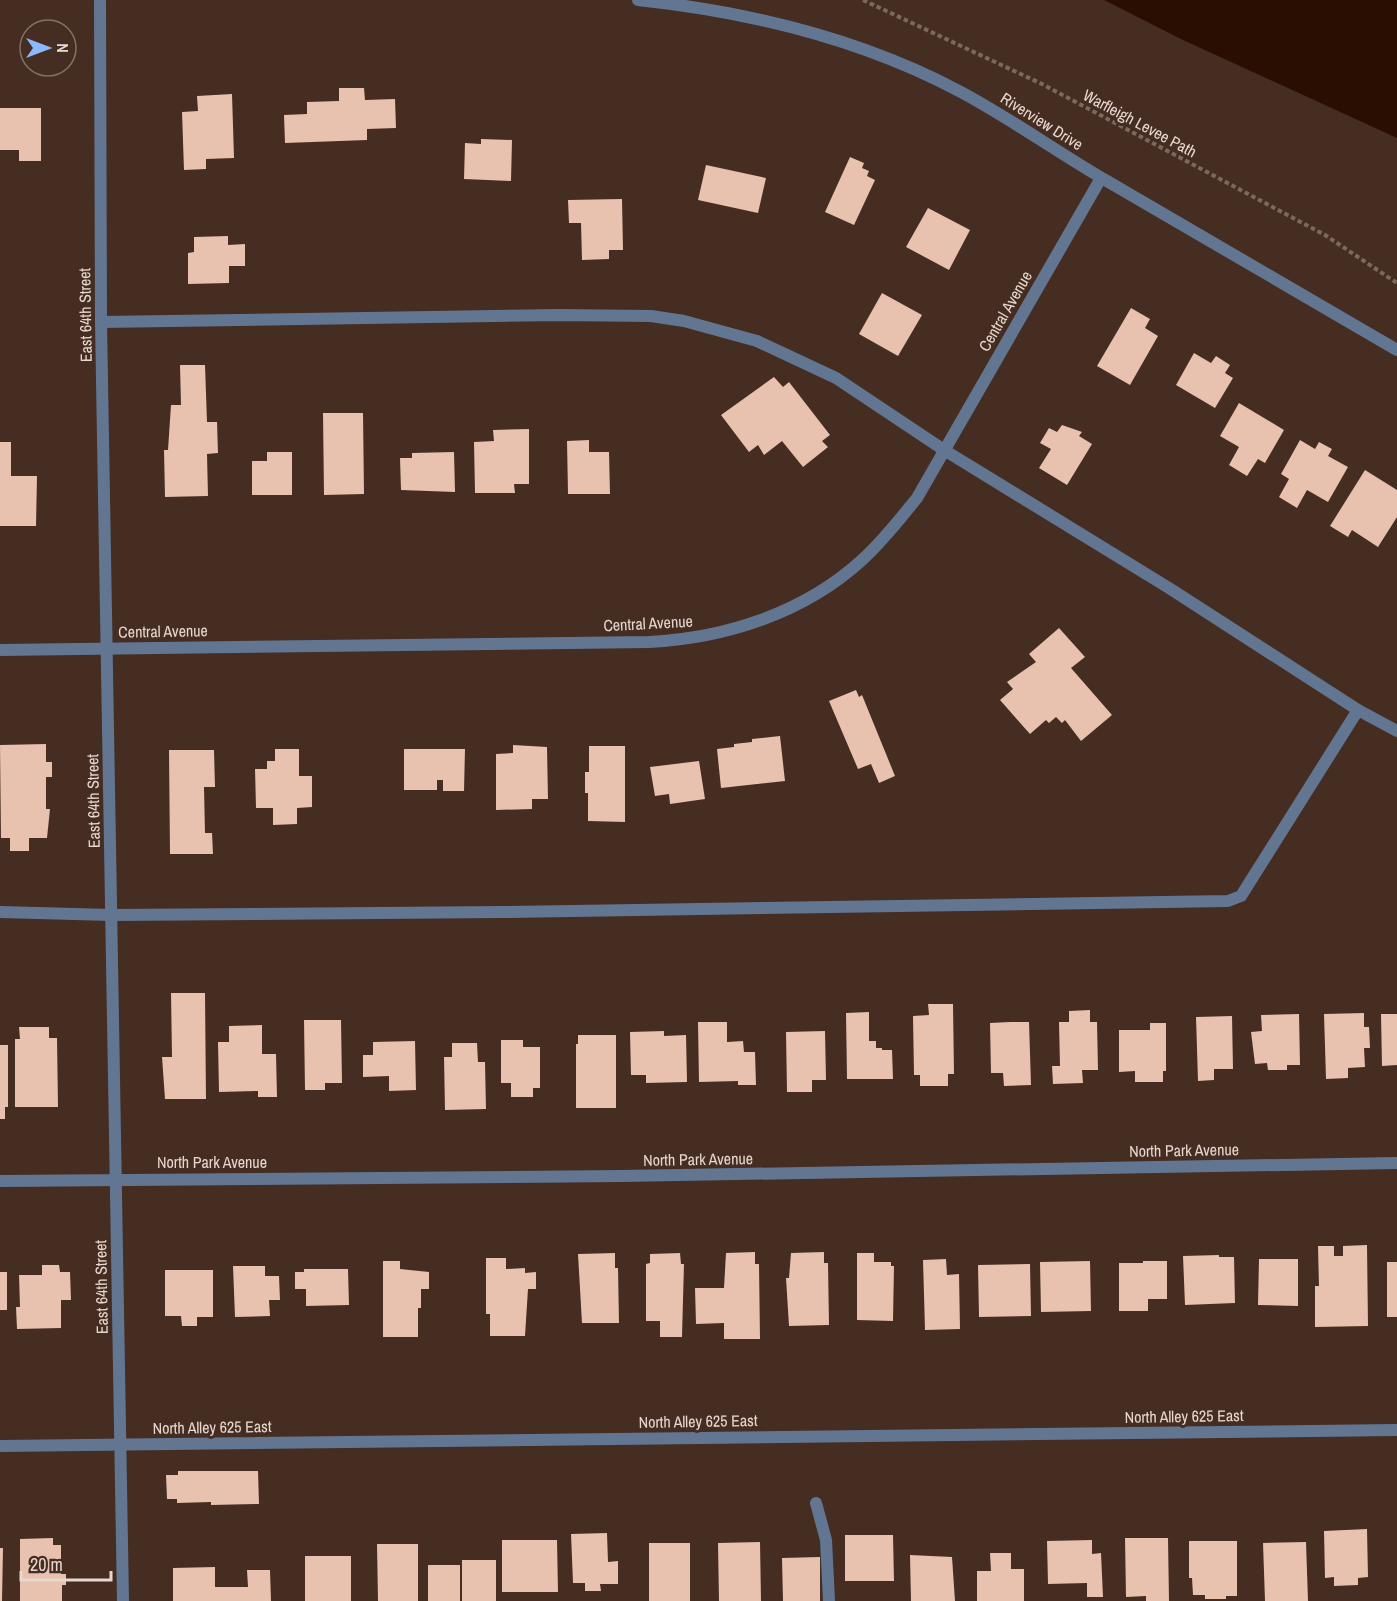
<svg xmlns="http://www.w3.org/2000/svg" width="1397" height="1601" viewBox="0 0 1397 1601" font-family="'Archivo Narrow',sans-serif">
<rect width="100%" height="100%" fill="#452d21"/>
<!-- water -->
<path fill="#2a0e02" d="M1104,0h293v138l-214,-98z"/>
<!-- building -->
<g fill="#e8c1af">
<path d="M339,88h25l1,12 30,-1 1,29 -29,1v11l-82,3 -1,-28 23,-1v-12l32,-1z"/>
<path d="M232,94l2,64 -28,1v10l-22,1 -2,-58 16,-1 -1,-15z"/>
<path d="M0,108h41v53h-22v-11h-19z"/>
<path d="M481,139l31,1 -1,41 -47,-2 1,-36 16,1z"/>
<path d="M850,157l14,6 -2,5 7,3 -2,5 8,4 -21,45 -29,-13z"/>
<path d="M706,165l60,13 -8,35 -60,-13z"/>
<path d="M622,199l1,51h-14v9l-27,1 -1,-37h-12l-1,-23z"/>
<path d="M928,208l42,22 -21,40 -43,-23z"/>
<path d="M228,236v9l17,-1v22h-16v17l-41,1v-31l6,-1v-15z"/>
<path d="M882,293l40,22 -24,41 -39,-22z"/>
<path d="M1131,308l19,11 -5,9 13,8 -28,49 -33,-19z"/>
<path d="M1194,353l17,10 5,-7 14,9 -5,8 8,5 -18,30 -39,-23z"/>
<path d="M180,365h25l2,57h10l1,31 -11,1 1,42 -43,1 -1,-47h4l3,-45h10z"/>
<path d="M774,377l9,10 6,-5 41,53 -8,6 6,6 -25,20 -21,-26 -18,14 -6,-10 -9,7 -28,-37z"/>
<path d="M1239,403l45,27 -19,33 -7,-4 -11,17 -18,-11 10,-18 -19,-11z"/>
<path d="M323,413h40l1,81 -40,1z"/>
<path d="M1062,425l20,7 -3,4 13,8 -25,41 -28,-17 12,-19 -11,-6 9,-15 8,4z"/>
<path d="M529,429v55h-15l1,9h-40l-1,-51 20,-1 -1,-11z"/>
<path d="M589,440v12h20l1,42h-42l-1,-53z"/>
<path d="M1300,440l15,9 4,-7 13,7 -4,7 20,11 -20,35 -21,-12 -10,18 -18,-11 10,-18 -8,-5z"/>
<path d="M0,442h11v34h26l-1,50h-36z"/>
<path d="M267,452h25v43h-40v-34h15z"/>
<path d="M454,452l1,40 -54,-2 -1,-32h12v-5z"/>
<path d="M1365,470l32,20v27l-19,30 -26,-17 -4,7 -18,-11z"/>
<path d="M1059,628l26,29 -14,11 41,47 -31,26 -16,-21 -3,3 -6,-6 -7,6 -3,-3 -16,14 -30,-34 13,-11 -6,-7 29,-20 -7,-8z"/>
<path d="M856,690l3,7 3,-2 33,81 -16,7 -8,-19 -13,5 -29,-68z"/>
<path d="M780,736l5,45 -64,7 -4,-39 17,-2v-3l18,-2v-3z"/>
<path d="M46,744v18h6v15h-6v32h4l-3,29h-18v13h-19v-13h-9l-1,-93z"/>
<path d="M513,745l34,2 1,52h-16v10l-36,1v-56l17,-1z"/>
<path d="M589,746h36v76l-37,-1v-28h-3v-21h4z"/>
<path d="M275,749h24v27h13v31l-15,1v16l-24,1v-17h-17l-1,-39h12v-8h8z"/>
<path d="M404,749h61l-1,42h-21v-11h-6v10h-33z"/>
<path d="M169,750h45l1,37h-11l1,46h7l1,21h-43z"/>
<path d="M699,761l6,38 -35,5 -1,-10 -14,2 -5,-29z"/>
<path d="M171,993h34l1,106h-41l-3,-42h10z"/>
<path d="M928,1004h25l1,70h-6v12h-28v-11h-6l-1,-59 16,-1z"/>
<path d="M1090,1010v12h7l1,48h-16l1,13 -30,1 -1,-18h8l-1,-44h10v-11z"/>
<path d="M869,1012v29h7v7h6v2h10l1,29h-46l-1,-66z"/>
<path d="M1364,1013v14h5l1,21h-6l1,19 -17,1v10l-22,1 -2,-65z"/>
<path d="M1299,1014l1,51h-13v5h-19l-1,-7 -12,1 -4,-32 11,-1 -1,-16z"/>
<path d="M1381,1014h16v51l-15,1z"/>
<path d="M1232,1016l1,53h-19v11l-16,1 -2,-64z"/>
<path d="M304,1020h37l1,63h-17v7h-20z"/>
<path d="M698,1022h29v20l16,-1 1,11h11l1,33h-18v-4l-39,1z"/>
<path d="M1010,1022h19l2,63 -27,1 -1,-13h-12l-1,-50z"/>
<path d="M1150,1023h16v48h-3v11h-28v-11l-16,1v-42h31z"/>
<path d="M262,1025v29h14l1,43h-19v-6l-39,1 -1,-50h11v-16z"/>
<path d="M19,1027h30v11h8l1,69h-43v-68h5z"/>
<path d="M664,1031v5l22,-1 1,47 -41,1v-8h-15l-1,-43z"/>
<path d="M825,1031l1,49h-14v12h-25l-1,-60z"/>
<path d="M578,1035h38v73h-40v-64h2z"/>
<path d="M501,1040h22v7h17v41h-7v9h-22v-14h-10z"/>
<path d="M415,1041l1,49 -27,1v-15l-26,1v-22h10v-13z"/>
<path d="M452,1043h25l1,19h7l1,47 -41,1 -1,-53h8z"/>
<path d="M0,1045h8v62h-3v12h-5z"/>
<path d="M1367,1245l1,81 -53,1v-41h4l-1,-40h16v10h9v-10z"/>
<path d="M755,1252v12h4l1,75h-36v-16l-28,1 -1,-36h29l2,-35z"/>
<path d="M824,1252v11h4l1,62 -40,1 -3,-48h3l2,-25z"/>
<path d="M615,1253v15h3l1,55h-37l-4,-69z"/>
<path d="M680,1253l1,11h3l-2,73h-22v-16h-14v-57l4,-1v-9z"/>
<path d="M857,1253h17v9h17v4h3l-1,55 -36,-1z"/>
<path d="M1219,1255v2h15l1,46 -50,2 -2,-49z"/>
<path d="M486,1258h20v11l19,-1v5l11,-1v17h-8l-3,47h-35v-22h-4z"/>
<path d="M946,1259l1,16 12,-1 1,55 -35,1 -2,-70z"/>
<path d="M1259,1259h39v47l-40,-1z"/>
<path d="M383,1261h17v8l29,3v17h-8v19h-3v29h-35z"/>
<path d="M1090,1261l1,50 -50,1 -1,-50z"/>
<path d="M1143,1261h24v38h-19v12h-29v-48h24z"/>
<rect x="1387" y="1262" width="10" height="55"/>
<path d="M1030,1264l1,52 -52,1 -1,-52z"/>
<path d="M42,1265h17l1,7h10l1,28h-10v28l-44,1 -1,-22h4l-1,-32h23z"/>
<path d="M233,1266h32v10h14l1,24h-11l1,16 -35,1z"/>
<path d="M304,1269h44l1,36 -43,1v-17h-11v-17h9z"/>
<path d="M165,1270h48v47h-16v9h-15l-1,-10h-16z"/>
<rect x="0" y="1272" width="7" height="38"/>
<path d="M178,1471h80l1,33 -48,1v-3l-34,1v-4h-10l-1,-24h12z"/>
<path d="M1367,1529l1,48 -10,1v7l-24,1v-9l-9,1 -1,-47z"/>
<path d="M607,1533l1,29 10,-1v23h-18l1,7h-16v-8h-12l-2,-49z"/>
<path d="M845,1535h48l1,46h-49z"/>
<path d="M53,1538v7h8v29h5v11h-4v16h-42v-62z"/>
<path d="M1125,1538h43l1,63h-23v-5l-20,1z"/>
<path d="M502,1540h55l1,52h-56z"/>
<path d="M1092,1540v14l9,-1 2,44h-16v-14l-39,1 -1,-43z"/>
<path d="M1189,1541h48v55h-11v3h-21v-4h-12l-1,-17h-3z"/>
<path d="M760,1542l1,59h-42l-1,-58z"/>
<path d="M1306,1542l2,59h-43l-2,-58z"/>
<rect x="649" y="1543" width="41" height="58"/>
<path d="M377,1544h41v57h-40z"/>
<path d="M0,1548h3l-1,53h-2z"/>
<path d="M990,1553h21v16h13v32h-47v-30h14z"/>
<path d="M910,1555l42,2 3,44h-44z"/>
<rect x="305" y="1556" width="46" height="45"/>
<path d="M820,1557v44h-37l-1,-43z"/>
<rect x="462" y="1560" width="34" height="41"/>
<rect x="428" y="1565" width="32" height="36"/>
<path d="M215,1567v20h33l-1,-17h23l1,31h-98v-33z"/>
</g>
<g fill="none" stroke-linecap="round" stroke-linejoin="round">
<!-- path -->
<path stroke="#7d685e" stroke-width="4" stroke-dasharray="4.5 3" stroke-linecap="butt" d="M863,0l179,84 283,151 72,48"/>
<!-- service -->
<g stroke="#627692" stroke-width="12">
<path d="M101,322l457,-7 93,1 33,5 73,20 79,37 108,72 225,138 189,122 39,21"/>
<path d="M0,912l111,3 391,-3 726,-11 13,-5 117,-186"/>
<path d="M0,1446l1397,-16"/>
<path d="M816,1503l10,37 3,61"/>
</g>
<!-- minor -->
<g stroke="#627692" stroke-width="12">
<path d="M100,0l1,322 22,1279"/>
<path d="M638,0c112,12 221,38 321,91 51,27 98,61 148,90 96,56 193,112 290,169"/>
<path d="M0,650l649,-8c77,-4 155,-29 213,-82 21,-19 37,-40 55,-62l184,-320"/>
<path d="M0,1181l622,-5 775,-13"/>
</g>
</g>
<g text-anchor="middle" stroke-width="6" stroke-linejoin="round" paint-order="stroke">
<!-- street labels -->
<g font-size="16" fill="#e7d7d0" stroke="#452d21">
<text transform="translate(1042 121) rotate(32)" y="6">Riverview Drive</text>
<text transform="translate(1140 123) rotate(28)" y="6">Warfleigh Levee Path</text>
<text transform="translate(1005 311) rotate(-60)" y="6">Central Avenue</text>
<text transform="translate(85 315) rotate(-91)" y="6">East 64th Street</text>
<text transform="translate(648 623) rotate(-3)" y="6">Central Avenue</text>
<text transform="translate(163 631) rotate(-1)" y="6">Central Avenue</text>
<text transform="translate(93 801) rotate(-91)" y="6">East 64th Street</text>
<text transform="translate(1184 1150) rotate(-1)" y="6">North Park Avenue</text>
<text transform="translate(698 1159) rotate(-1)" y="6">North Park Avenue</text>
<text x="212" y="1168">North Park Avenue</text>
<text transform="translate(101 1287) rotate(-91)" y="6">East 64th Street</text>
<text transform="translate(1184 1416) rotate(-1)" y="6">North Alley 625 East</text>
<text transform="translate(698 1421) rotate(-1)" y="6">North Alley 625 East</text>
<text transform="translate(212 1427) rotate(-1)" y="6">North Alley 625 East</text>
</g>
</g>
<!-- north arrow -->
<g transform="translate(48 48) rotate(90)"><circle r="28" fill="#452d21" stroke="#867167" stroke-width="1.5"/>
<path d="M0-4.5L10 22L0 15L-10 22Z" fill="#8cb9fc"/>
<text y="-9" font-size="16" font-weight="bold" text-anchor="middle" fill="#e7d7d0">N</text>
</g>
<!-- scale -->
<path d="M21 1571v9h90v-9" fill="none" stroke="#e7d7d0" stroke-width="3"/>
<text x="30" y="1571" font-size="18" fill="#e7d7d0" stroke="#452d21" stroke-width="4.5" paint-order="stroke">20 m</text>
</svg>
